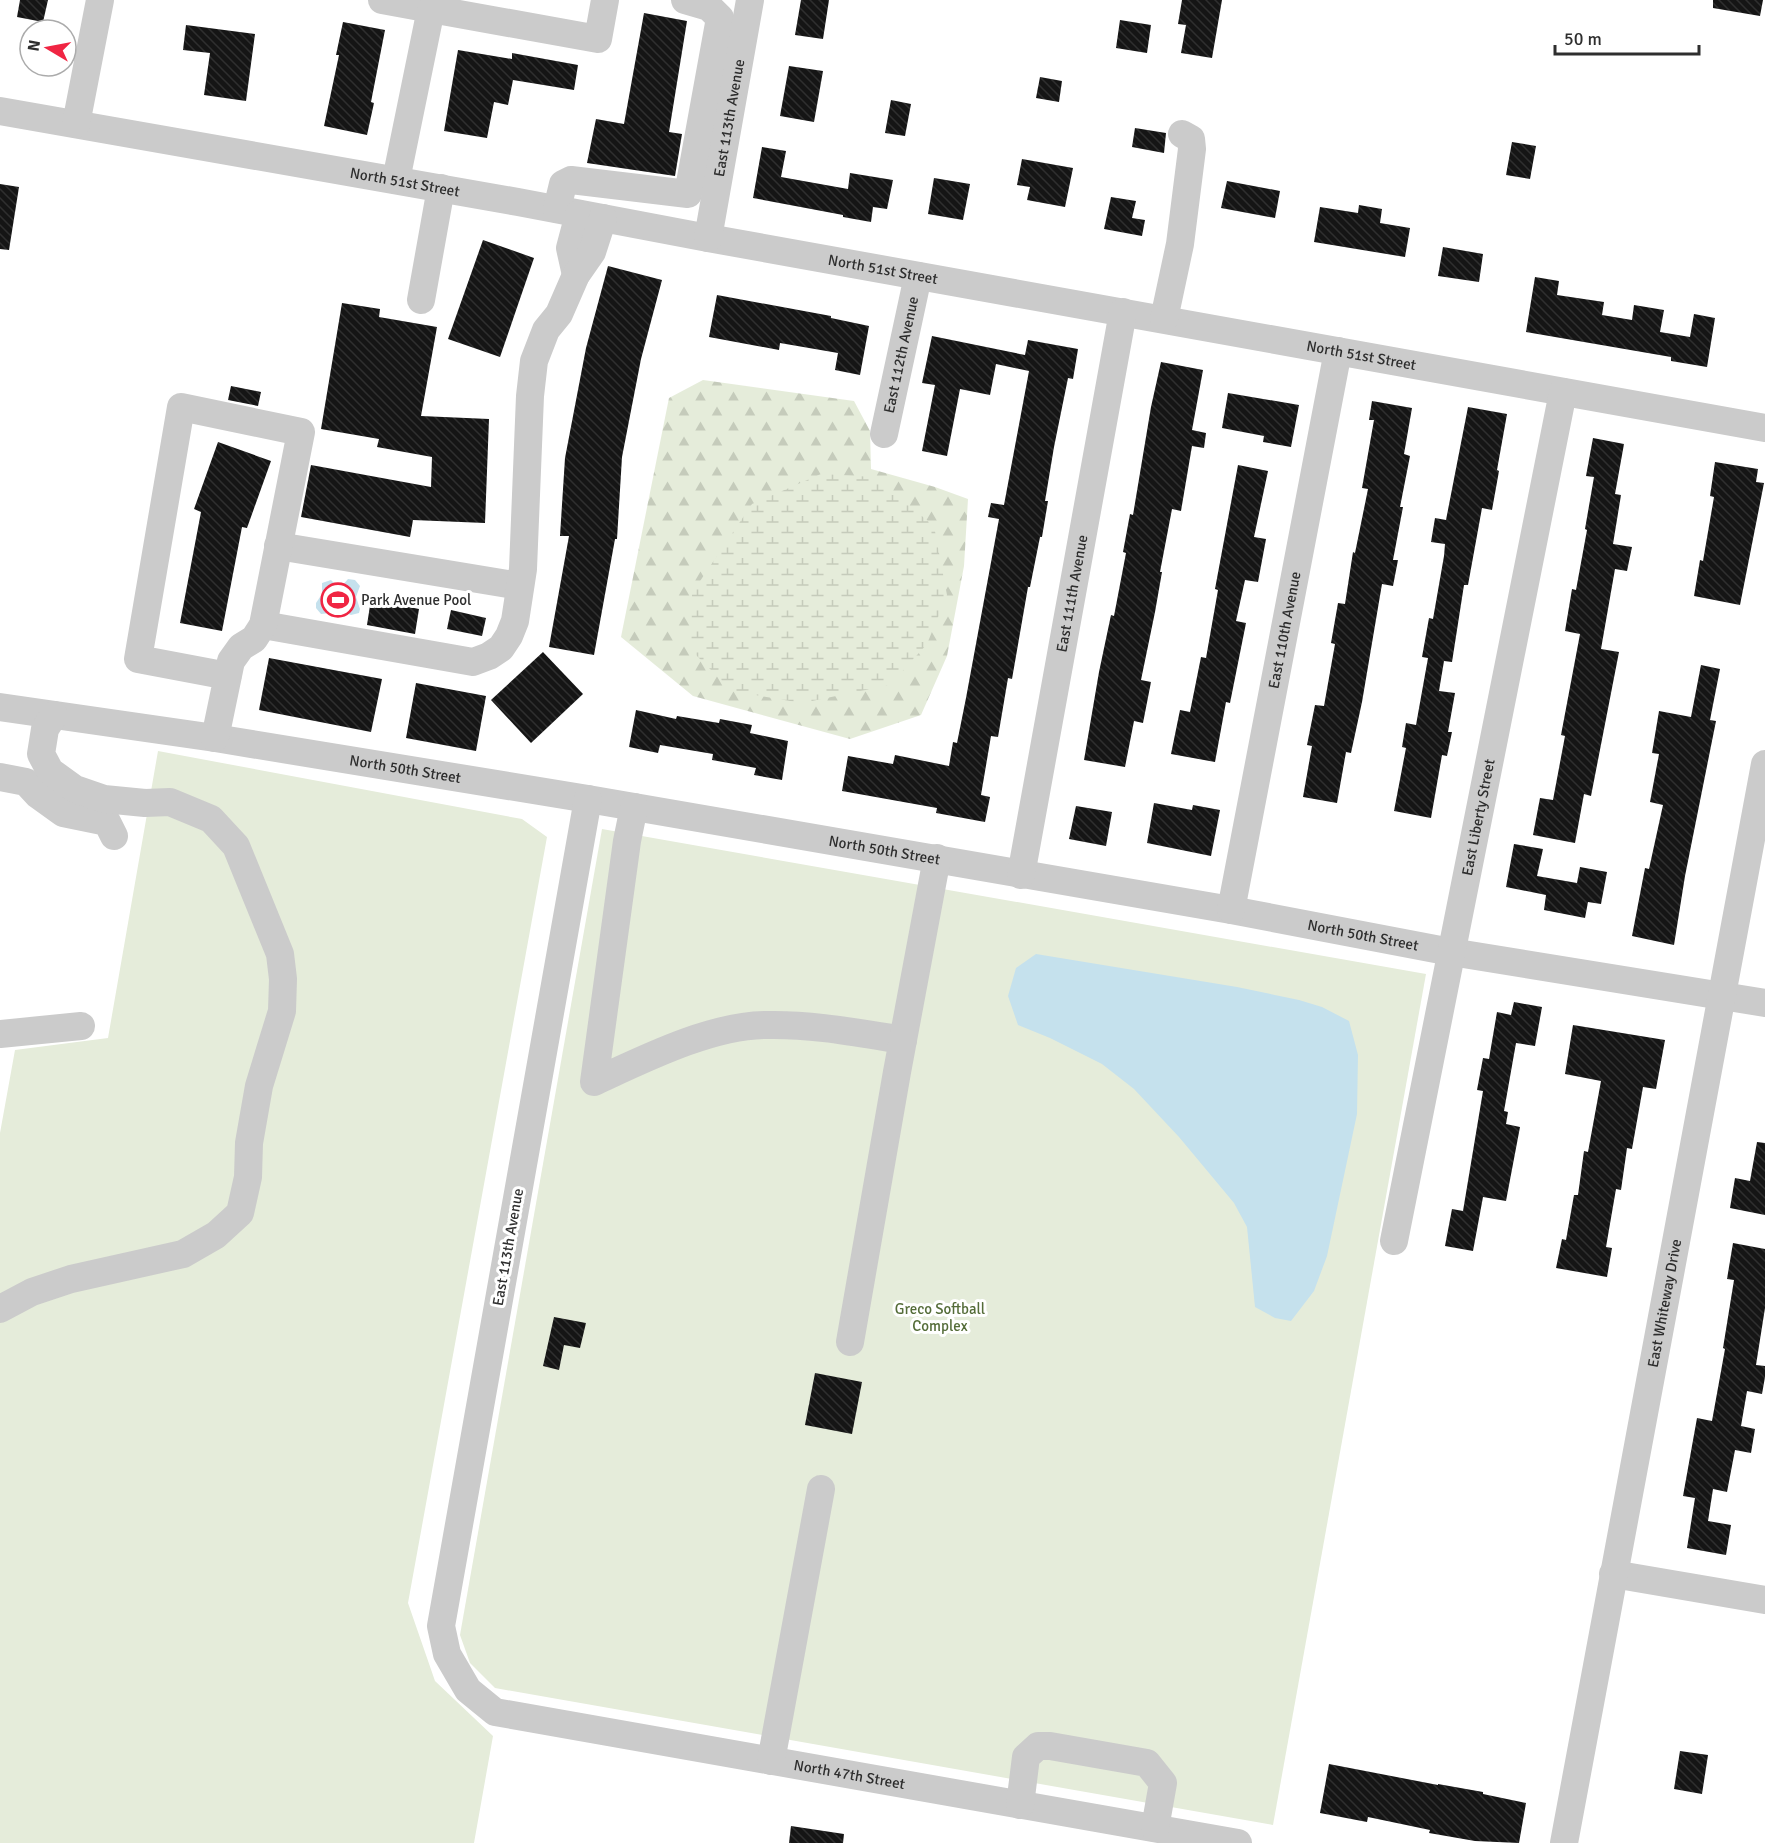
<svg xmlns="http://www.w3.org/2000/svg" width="1765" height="1843" viewBox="0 0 1765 1843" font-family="Signika,sans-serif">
<defs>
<pattern id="forest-firs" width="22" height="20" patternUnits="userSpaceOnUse" patternTransform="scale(1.5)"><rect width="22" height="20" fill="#e5ecda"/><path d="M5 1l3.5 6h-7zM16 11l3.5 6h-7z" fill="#c5cbbb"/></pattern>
<pattern id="wetland-marsh" width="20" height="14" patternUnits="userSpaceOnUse" patternTransform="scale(1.5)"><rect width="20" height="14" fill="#e5ecda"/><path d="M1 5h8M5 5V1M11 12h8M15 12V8" fill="none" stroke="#c5cbbb"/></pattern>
<pattern id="building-back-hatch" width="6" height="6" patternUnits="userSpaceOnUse" patternTransform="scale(1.5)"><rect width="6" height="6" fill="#151515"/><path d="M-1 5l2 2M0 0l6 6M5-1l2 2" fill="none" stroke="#2f2f2f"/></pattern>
</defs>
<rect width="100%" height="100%" fill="#fff"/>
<!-- forest -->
<path fill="url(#forest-firs)" d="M703,380l151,21 16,30 1,38 64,18 33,12 -4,67 -17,90 -26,59 -71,24 -157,-43 -72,-59 48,-239z"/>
<!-- wetland -->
<path fill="url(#wetland-marsh)" d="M821,474l53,3 60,49 13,69 -20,49 -37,41 -88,18 -70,-12 -41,-41 1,-57 60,-89z"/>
<!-- park -->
<g fill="#e5ecda">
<path d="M158,751l364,68 25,18 -139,766 27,78 58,55 -19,107h-474v-710l15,-83 93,-12z"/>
<path d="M602,829l824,145 -153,851 -778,-137 -25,-25 -10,-28z"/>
</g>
<!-- water -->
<g fill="#c5e1ed">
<path d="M348,579l7,1 5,6 -4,11 4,12 -1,4 -8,2 -7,-3 -3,-8h-6l-4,9 -10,1 -5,-6v-5l6,-9v-11l9,-3 7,7 4,-1z"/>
<path d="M1036,954l201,33 62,13 23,7 27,14 9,34 -1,59 -30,142 -13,35 -23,30 -16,-3 -20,-11 -8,-80 -13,-24 -55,-66 -45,-48 -32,-25 -52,-26 -32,-13 -10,-29 8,-28z"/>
</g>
<!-- building -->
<g fill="url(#building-back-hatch)">
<path d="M20,0h28l-5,22 -26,-5z"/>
<path d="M801,0h28l-6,39 -28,-4z"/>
<path d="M1182,0h40l-10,58 -31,-5 5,-28 -8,-1z"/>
<path d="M1713,0h50l-3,16 -47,-8z"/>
<path d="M644,13l43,8 -18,111 13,2 -7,42 -88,-13 9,-44 28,5z"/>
<path d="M1120,20l31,5 -4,28 -31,-5z"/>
<path d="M343,22l42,8 -14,72 3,1 -7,32 -43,-9 15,-71h-3z"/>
<path d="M186,25l69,9 -9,67 -42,-6 6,-42 -27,-3z"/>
<path d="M458,50l54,9v-6l66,12 -4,25 -61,-10 -5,25 -14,-3 -7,36 -43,-7z"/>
<path d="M789,66l34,5 -9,51 -34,-6z"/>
<path d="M1040,77l22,4 -3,21 -23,-4z"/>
<path d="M891,100l20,4 -6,32 -20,-3z"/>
<path d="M1135,128l31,5 -2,20 -32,-6z"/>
<path d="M1512,142l24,4 -6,33 -24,-4z"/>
<path d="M762,147l24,4 -5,26 67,12 2,-16 43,7 -6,29 -14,-2 -2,15 -28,-5v-2l-90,-17z"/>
<path d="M1022,159l51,9 -8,39 -38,-7 3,-13 -13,-2z"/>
<path d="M934,178l36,6 -7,36 -35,-6z"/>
<path d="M1227,181l53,10 -5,27 -54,-10z"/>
<path d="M0,184l19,3 -10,63 -9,-1z"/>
<path d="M1111,197l25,4 -4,17 13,2 -3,16 -38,-7z"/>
<path d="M1359,205l23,4 -2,14 30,5 -5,29 -91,-15 6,-35 38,6z"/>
<path d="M483,240l51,18 -34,99 -52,-18z"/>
<path d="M1443,247l40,7 -4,28 -41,-6z"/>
<path d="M608,266l54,14 -21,79 -19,98 -5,82h-2l-21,116 -45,-8 20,-111h-9l5,-78 21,-110z"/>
<path d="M1535,277l24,4 -2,14 47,7 -2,13 30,5 2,-15 30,5 -4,22 30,5 4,-23 21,4 -8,49 -36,-6v-4l-145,-25z"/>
<path d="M717,295l114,21v2l38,8 -9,49 -25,-5 3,-17 -58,-10 -1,7 -70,-13z"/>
<path d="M342,303l38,6 -1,8 58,10 -16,89 68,3 -4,104 -72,-3 -3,17 -109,-20 10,-52 120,22 1,-30 -55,-10 2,-8 -58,-10z"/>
<path d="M932,336l93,19 3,-15 50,9 -5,30 -5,-1 -14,69 -9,54h3l-6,36h-2l-10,50h-2l-16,92 -4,-1 -10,59 -7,-1 -10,59 9,2 -5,25 -49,-9 1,-5 -95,-17 6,-35 45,8 2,-9 54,11 4,-24 4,1 9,-45 33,-179 -11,-2 3,-14 13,2 25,-134 -33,-7 -6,31 -30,-6 -13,67 -25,-5 13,-66 -13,-2z"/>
<path d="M1161,362l42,8 -11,60 14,3 -2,15 -12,-2 -11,65 -9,-2 -12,63h2l-7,40 -14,68 10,2 -8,41 -9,-2 -9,46 -41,-7 15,-88 12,-57 3,1 12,-63 -3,-1 7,-38 3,1 18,-108z"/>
<path d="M231,386l30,6 -3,14 -30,-6z"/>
<path d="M1228,393l71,12 -8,42 -28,-5 1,-6 -42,-8z"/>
<path d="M1372,401l40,7 -8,46 6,2 -10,51h3l-10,53h5l-5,26 -11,-2 -20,118 -11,51 -5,-1 -9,51 -34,-6 9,-51 -5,-1 8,-40 9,1 11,-62 -4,-1 7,-40 7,1 8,-52 2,1 13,-64 -6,-1 12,-68h-5z"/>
<path d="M1468,407l39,7 -10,56 2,1 -7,39 -10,-2 -14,77h-4l-12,77 -8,-1 -5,30 16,2 -7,39h4l-5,24 -5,-1 -11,63 -37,-7 12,-63 -4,-1 4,-24 10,2 12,-67 -6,-1 7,-39 4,1 11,-63 1,-12 -14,-2 4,-24 11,2z"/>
<path d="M1593,438l31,6 -9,50 6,1 -8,49 19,3 -5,24 -12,-2 -14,80 18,3 -28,144 -7,-2 -9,49 -42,-8 7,-37 13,2 12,-64 -4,-1 19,-101 -15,-3 7,-42 4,1 11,-60 -2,-1 9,-52 -8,-1z"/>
<path d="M218,442l53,19 -24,67 -5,-1 -20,104 -42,-8 21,-111 -7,-3z"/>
<path d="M1715,462l43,7 -2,13 8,1 -24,122 -46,-9 6,-36 3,1 11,-64 -4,-1z"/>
<path d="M1238,465l30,6 -14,66 12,2 -8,43 -13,-2 -9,41 10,2 -16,80 -4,-1 -11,60 -44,-8 9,-44 10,2 11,-55 5,1 12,-68 -3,-1z"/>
<path d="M371,599l48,10 -4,25 -48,-9z"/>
<path d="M451,610l35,8 -4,18 -35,-7z"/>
<path d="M543,652l40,42 -52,49 -40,-43z"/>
<path d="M269,658l113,21 -11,53 -112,-22z"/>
<path d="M1701,665l19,4 -10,51 6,1 -31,155 -11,69 -42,-9 13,-68 4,1 14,-64 -13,-3 9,-48 -7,-1 7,-42 32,6z"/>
<path d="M416,683l70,13 -10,55 -70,-13z"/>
<path d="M636,710l40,9 1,-3 42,7 1,-4 32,6 -2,8 38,8 -6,39 -28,-5 2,-7 -44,-8 1,-6 -53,-9 -2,8 -29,-6z"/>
<path d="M1154,803l38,7 1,-5 27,5 -9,46 -64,-13z"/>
<path d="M1076,806l36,6 -6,34 -37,-7z"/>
<path d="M1514,844l29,5 -6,27 40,7 3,-16 27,5 -6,32 -13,-2 -3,16 -41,-8 2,-15 -40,-8z"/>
<path d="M1514,1002l28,5 -7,39 -19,-3 -12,68 4,1 -2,12 14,3 -14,74 -23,-4 -10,54 -28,-5 7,-37 11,2 20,-120 -6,-1 6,-32 6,1 8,-47 14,3z"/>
<path d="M1573,1025l92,15 -9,49 -13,-2 -11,62 -5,-1 -6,42 -5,-1 -10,58 6,1 -5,29 -51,-9 6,-29 4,1 8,-45h4l6,-44 4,1 13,-71 -36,-7z"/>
<path d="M1757,1142l8,1v72l-35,-7 5,-30 15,3z"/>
<path d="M1733,1243l32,6v59l-9,57 9,1v11l-3,17 -15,-3 -6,35 14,3 -4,24 -16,-3 -8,42 -14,-3 -5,32 23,4 -5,30 -39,-7 8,-50 -12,-2 14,-78 15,3 13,-72 -2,-1 11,-68 -7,-1z"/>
<path d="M554,1317l32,6 -6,25 -16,-3 -5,25 -16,-4z"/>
<path d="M815,1373l47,9 -10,52 -47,-9z"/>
<path d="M1680,1751l28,4 -6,39 -28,-5z"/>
<path d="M1329,1764l109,21v-1l45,8v2l43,9 -7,40 -44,-2 -46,-8 1,-3 -62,-13 -1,5 -47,-9z"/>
<path d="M791,1826l53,8 -1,9h-54z"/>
</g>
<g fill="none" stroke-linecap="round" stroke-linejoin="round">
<!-- minor -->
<g stroke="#cbcbcb" stroke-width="28">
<path d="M382,0l49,9"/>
<path id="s1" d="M0,111l518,91 190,36 1057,190"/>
<path d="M76,124l24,-124"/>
<path d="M396,180l35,-171 167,30 7,-39"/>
<path d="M557,209l6,-25 8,-4 117,14 32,-176 -11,-11 -24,-7"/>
<path id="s2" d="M708,238l42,-238"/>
<path d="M576,275l-6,-27 9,-34"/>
<path d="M421,300l20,-112"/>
<path d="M1164,319l16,-75 12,-95 -1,-10 -9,-5"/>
<path id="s3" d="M884,434l34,-158"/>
<path d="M278,546l242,40"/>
<path d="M263,625l210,37 16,-6 12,-8 8,-12 6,-15 8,-52 7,-173 4,-35 12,-31 13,-16 17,-39 16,-23 11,-34"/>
<path id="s4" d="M0,707l215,31 373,61 643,111 220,42 314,51"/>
<path d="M215,738l16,-77 10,-14 13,-8 9,-14 38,-193 -120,-25 -43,252 90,17"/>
<path d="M0,777l26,5 12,13 25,18 44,9 7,14"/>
<path id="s5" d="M588,799l-147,827 6,28 21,36 27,22 743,131"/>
<path d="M634,807l-7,34 -33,241c50,-23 117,-57 173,-57 46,-1 91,8 136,15"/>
<path id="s6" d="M1021,875l102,-563"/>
<path id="s7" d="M1231,910l107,-559"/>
<path d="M0,1034l81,-8"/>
<path id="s8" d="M1394,1241l169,-849"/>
<path d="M0,1309l32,-17 39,-13 112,-25 33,-19 24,-22 8,-36 1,-34 10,-57 23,-75 1,-32 -3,-25 -44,-108 -25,-27 -41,-17 -25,1 -41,-4 -29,-10 -25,-18 -9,-17 4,-25 9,-14"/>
<path d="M850,1342l47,-270 40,-214"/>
<path d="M1613,1574l152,26"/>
<path d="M771,1761l50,-272"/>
<path d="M1020,1805l6,-48 12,-11h12l97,17 16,20 -8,45"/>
<path id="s9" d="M1564,1843l201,-1079"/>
</g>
</g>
<!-- icons -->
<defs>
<symbol id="stadium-ring" viewBox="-11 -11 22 22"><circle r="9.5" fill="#fff" stroke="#f02543" stroke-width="1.5"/><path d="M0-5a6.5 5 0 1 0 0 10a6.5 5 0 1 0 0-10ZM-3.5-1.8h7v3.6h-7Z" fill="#f02543"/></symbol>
</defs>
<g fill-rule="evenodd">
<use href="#stadium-ring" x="319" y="581" width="38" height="38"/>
</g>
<g text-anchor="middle" stroke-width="6" stroke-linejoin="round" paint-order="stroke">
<!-- street labels -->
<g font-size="15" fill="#2e2e2e" stroke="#fff">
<text dy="5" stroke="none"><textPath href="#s2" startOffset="122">East 113th Avenue</textPath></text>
<text dy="5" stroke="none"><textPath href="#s1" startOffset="411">North 51st Street</textPath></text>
<text dy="5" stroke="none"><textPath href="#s1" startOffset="897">North 51st Street</textPath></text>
<text dy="5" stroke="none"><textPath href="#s3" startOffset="81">East 112th Avenue</textPath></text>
<text dy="5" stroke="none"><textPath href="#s1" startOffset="1383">North 51st Street</textPath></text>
<text dy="5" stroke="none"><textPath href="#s6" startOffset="286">East 111th Avenue</textPath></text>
<text dy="5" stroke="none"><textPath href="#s7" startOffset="285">East 110th Avenue</textPath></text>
<text dy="5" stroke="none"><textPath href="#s4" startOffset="410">North 50th Street</textPath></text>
<text dy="5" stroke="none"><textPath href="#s8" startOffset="432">East Liberty Street</textPath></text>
<text dy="5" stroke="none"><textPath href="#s4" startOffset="896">North 50th Street</textPath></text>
<text dy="5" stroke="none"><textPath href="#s4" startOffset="1382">North 50th Street</textPath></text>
<text transform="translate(508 1247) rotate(-80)" y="5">East 113th Avenue</text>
<text dy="5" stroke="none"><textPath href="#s9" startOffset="549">East Whiteway Drive</textPath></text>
<text dy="5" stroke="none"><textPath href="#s5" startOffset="1305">North 47th Street</textPath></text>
</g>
<!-- poi labels -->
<g font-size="15" fill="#2e2e2e" stroke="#fff" text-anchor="start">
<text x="361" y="605">Park Avenue Pool</text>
</g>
<!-- park labels -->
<g font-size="15" fill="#546c38" stroke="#fff">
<text x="940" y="1314">Greco Softball<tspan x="940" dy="17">Complex</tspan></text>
</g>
</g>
<!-- north arrow -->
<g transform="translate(48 48) rotate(280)"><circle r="28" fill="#ffffff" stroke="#ababab" stroke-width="1.5"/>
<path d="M0-4.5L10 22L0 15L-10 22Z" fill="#f02543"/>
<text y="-9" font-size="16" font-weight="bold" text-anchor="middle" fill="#2e2e2e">N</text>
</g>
<!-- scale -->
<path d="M1555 45v9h144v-9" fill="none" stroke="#2e2e2e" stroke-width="3"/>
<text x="1564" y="45" font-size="18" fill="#2e2e2e" stroke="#ffffff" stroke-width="4.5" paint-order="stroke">50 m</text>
</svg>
